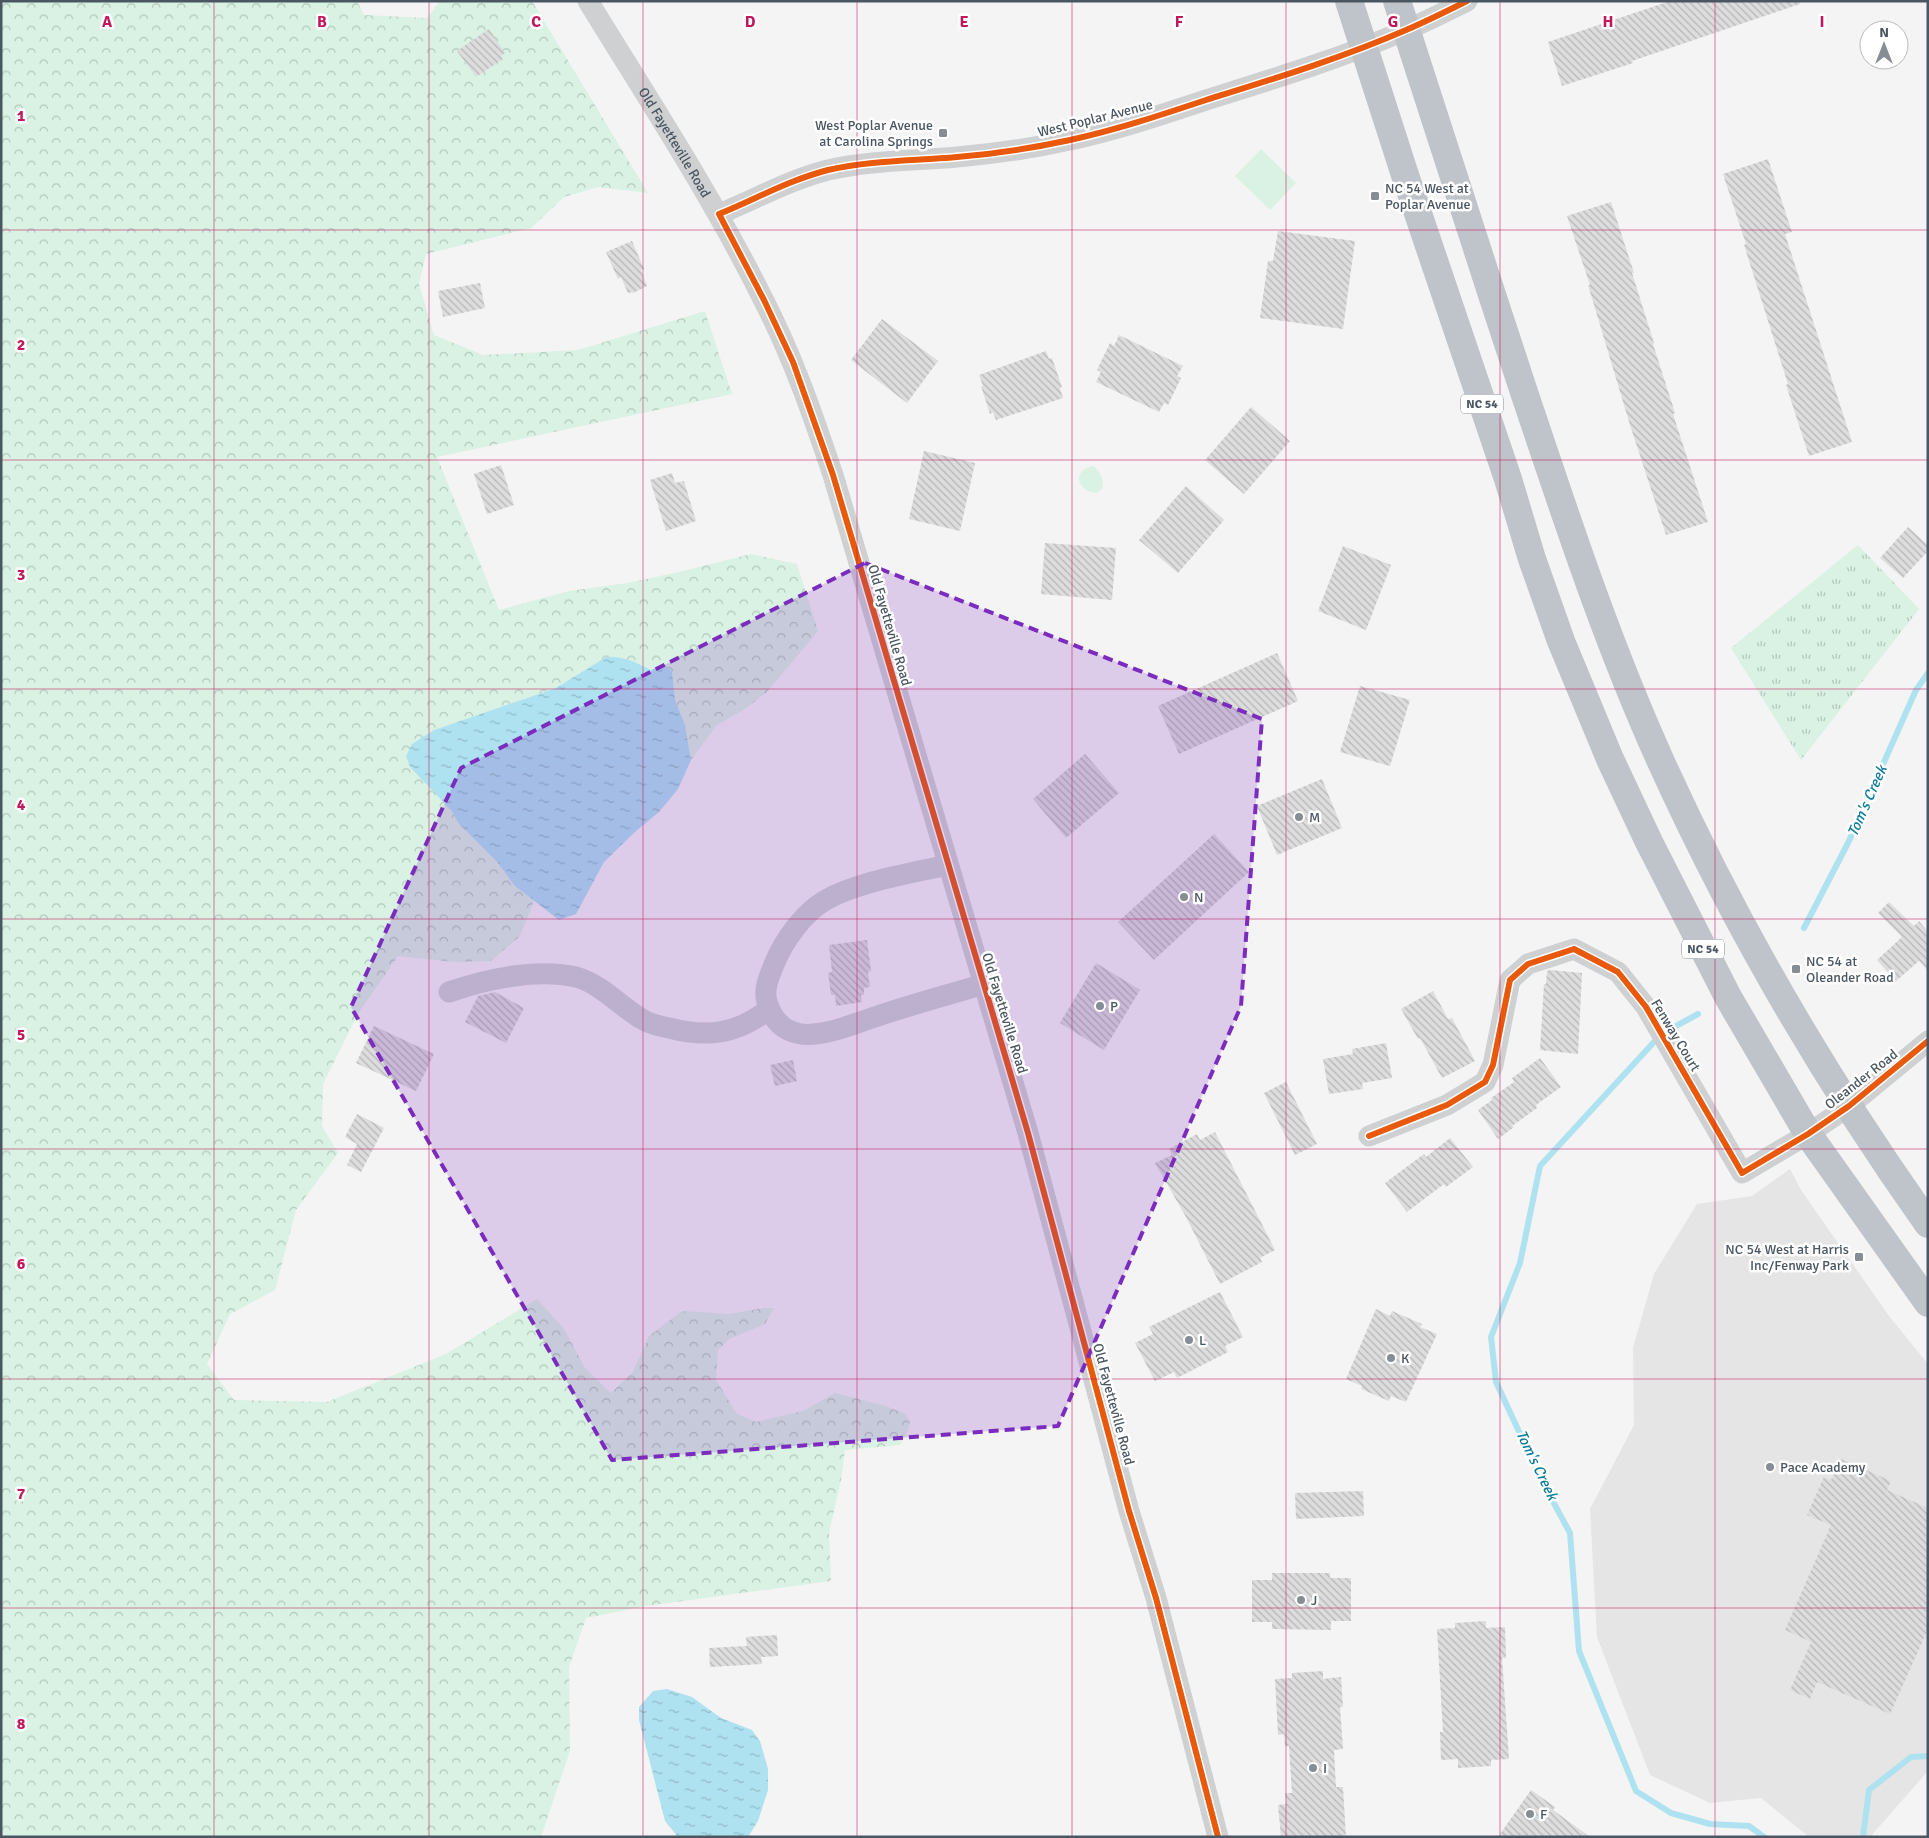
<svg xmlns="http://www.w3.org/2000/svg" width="1929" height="1838" viewBox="0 0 1929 1838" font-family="Signika,sans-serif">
<defs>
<pattern id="grass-tufts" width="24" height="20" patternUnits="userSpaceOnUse" patternTransform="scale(1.25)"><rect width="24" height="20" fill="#d9f2e3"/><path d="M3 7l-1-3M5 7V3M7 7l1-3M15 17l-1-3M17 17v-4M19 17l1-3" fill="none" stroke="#b2c7bb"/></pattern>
<pattern id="forest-crowns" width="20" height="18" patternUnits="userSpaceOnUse" patternTransform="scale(1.25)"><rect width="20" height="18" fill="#d9f2e3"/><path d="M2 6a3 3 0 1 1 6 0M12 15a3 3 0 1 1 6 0" fill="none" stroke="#b2c7bb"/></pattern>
<pattern id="water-ripples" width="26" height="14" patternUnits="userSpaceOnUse" patternTransform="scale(1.25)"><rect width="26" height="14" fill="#aee2f0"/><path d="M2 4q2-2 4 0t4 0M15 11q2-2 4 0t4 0" fill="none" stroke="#90bac6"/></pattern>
<pattern id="building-back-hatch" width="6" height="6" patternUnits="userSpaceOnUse" patternTransform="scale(1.25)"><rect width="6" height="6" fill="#ddddde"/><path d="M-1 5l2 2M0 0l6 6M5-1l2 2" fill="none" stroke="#b5b6b7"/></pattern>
</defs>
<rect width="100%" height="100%" fill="#f4f4f4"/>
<!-- education -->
<path fill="#e6e5e6" d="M1790,1169l11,21 88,126 39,48v407l-58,66h-61l-48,-39 -51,5 -60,-28 -53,-138 -7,-128 44,-84 -1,-77 21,-74 43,-70 55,-8z"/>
<!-- grass -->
<path fill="url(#grass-tufts)" d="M1858,545l61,64 -118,151 -70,-112z"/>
<!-- forest -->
<path fill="url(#forest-crowns)" d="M1,1h356l7,14 63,3 13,-17h92l116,192 -50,-6 -34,10 -33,31 -105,26 -7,30 15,51 49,20 95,-5 127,-39 27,83 -295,63 62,153 70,-19 59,-8 55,-12 68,-17 46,10 21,67 -51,61 -22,17 -28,16 -26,35 -6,-35 -10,-25 -3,-29 -8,-7 -13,6 -14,-7 -31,-6 -50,31 -122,42 17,80 8,14 38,38 18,24 19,15 -14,35 -29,25 -37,1 -56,-6 -39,56 -36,72 -1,42 16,27 -42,57 -21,80 -45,24 -23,50 27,36 93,2 119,-48 91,-55 27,30 21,39 26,25 22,-21 16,-36 33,-25 47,3 34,-6h11l-9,16 -36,15 -11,11 -2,30 21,34 19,8 47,-11 32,-18 51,13 19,8 5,8 -3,11 -7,12 -55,5 -4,30 -12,53 2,48 -185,25 -60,12 -17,49 1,84 -29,86h-540z"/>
<!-- green -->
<g fill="#d9f2e3">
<path d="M1261,149l35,34 -26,27 -35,-34z"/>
<path d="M1093,466c8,6 10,13 10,22l-6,5c-19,-1 -27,-22 -4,-27z"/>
</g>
<!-- water -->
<g fill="url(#water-ripples)">
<path d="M606,657c18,-1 30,5 45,13l13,-6 8,7 3,29 10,25 6,35 -13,29 -19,23 -23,19 -32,31 -28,52 -17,6 -44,-34 -18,-24 -38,-38 -8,-14 -41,-43 -4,-11 6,-12 22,-14 122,-42z"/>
<path d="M667,1689l25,8 29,21 31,12 8,11 8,28v21l-10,31 -10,16h-70l-13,-16 -26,-101v-13l14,-16z"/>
</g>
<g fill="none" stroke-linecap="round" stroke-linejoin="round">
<!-- stream -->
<g stroke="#aee2f0" stroke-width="6">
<path d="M1804,928l44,-85 68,-153 12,-17"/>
<path d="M1674,1027l24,-13"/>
<path d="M1654,1042l-114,124 -20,97 -29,74 5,45 46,99 28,52 9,118 57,140 35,22 39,11 39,2 15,11"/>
<path d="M1863,1837l6,-47 42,-33 17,-1"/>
</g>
</g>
<!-- building -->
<g fill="url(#building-back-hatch)">
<path d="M1670,1h130v3l-168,57 1,2 -71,23 -14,-44z"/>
<path d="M489,29l16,24 -4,3 2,3 -27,18 -19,-26z"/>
<path d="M1768,159l24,73 -7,2 67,208 -43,14 -23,-71 2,-1 -44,-139 2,-1 -23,-70z"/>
<path d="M1611,202l23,71h-2l22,70 -1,1 22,69 -2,1 35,108 -42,13 -36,-110 -42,-140h2l-23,-69z"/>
<path d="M1278,231l77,10 -12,88 -83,-11 8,-57h5z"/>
<path d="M632,241l12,28 -3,1 6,16 -14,7 -1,-1 -4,1 -7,-16 -3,2 -12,-27z"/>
<path d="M480,283l5,25 -42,9 -5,-26z"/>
<path d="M882,319l56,42 -31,42 -56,-43z"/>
<path d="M1119,335l64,31 -6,10 4,2 -13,27 -4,-2 -5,9 -63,-30 5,-10 -4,-2 13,-27 4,3z"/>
<path d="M1046,351l3,8 3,-1 10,29 -2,1 3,10 -67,22 -3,-8 -3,2 -9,-28h2l-4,-11z"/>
<path d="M1251,407l39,34 -46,53 -39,-34z"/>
<path d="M924,451l51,12 -15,68 -51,-12z"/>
<path d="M501,465l13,40 -27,9 -13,-40z"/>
<path d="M672,473l3,10 9,-2 12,40 -30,10 -16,-51z"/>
<path d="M1186,486l38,34 -46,53 -39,-33z"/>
<path d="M1908,527l20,18v6l-25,27 -23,-20z"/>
<path d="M1045,543l71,5 -4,52 -71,-6z"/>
<path d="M1343,546l48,19 -25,65 -48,-19z"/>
<path d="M1277,653l21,48 -119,53 -21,-48z"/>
<path d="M1360,686l50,14 -20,66 -50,-14z"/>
<path d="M1085,754l34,39 -53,45 -33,-39z"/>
<path d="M1322,779l20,49 -65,27 -20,-49z"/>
<path d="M1214,834l35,38 -95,88 -36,-38z"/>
<path d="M1889,902l25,24 5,-5 9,11v39l-9,-10 -23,20 -19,-21 25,-23 -24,-24z"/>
<path d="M867,940l4,31 -3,1 2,15 -6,1v7h-3l1,7 -26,4 -1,-11h-4l-3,-22 4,-1 -3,-27z"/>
<path d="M1096,963l44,27 -36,60 -44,-27z"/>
<path d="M1550,970l32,3 -4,81 -38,-4 4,-66h2l1,-13z"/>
<path d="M1433,991l15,28 4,-1 23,43 -33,17 -22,-40 -2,1 -17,-30z"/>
<path d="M495,992l29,16 -18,35 -41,-21 13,-26z"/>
<path d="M374,1026l60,28 -18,37 -60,-28z"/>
<path d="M1386,1043l6,35 -30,5 1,6 -34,5 -6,-35 30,-5 -1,-5z"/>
<path d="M1540,1058l21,29 -25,18 1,3 -25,18 2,1 -16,12 -20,-29 14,-10 -1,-2 23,-16 -2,-4z"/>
<path d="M793,1060l4,21 -22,5 -5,-21z"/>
<path d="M1286,1082l31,62 -22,11 -31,-62z"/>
<path d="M357,1114l27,14 -23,44 -14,-7 10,-21 -12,-7z"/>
<path d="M1215,1132l60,118 -15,8 2,4 -42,22 -34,-67 -31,-54 17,-8 -3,-6 28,-15 3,6z"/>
<path d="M1450,1138l23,29 -27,20 -2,-3 -37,28 -22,-29 39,-29 2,3z"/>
<path d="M1220,1292l23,45 -18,9 3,6 -51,26 -3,-6 -19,9 -20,-38 18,-9 -4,-7z"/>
<path d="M1376,1309l14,7 2,-5 30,13 -2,3 17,7 -31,68 -15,-6 -2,5 -28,-12 1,-3 -16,-7z"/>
<path d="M1841,1459l50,22 -4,9 41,18v121l-38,85 -73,-32 -7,17 -20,-9 21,-48 -26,-12 46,-105 -24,-10 17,-38 7,3z"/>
<path d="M1363,1491l1,25 -68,3 -1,-26z"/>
<path d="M1272,1573h58v5h21v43h-20v9l-59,-1v-7h-20v-42h20z"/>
<path d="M1486,1621v7l19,-1 1,31h-4l7,101 -18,1v6l-33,2v-9l-17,1 -1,-28h3l-6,-103 18,-1v-5z"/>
<path d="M777,1635l1,21 -17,1 1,7 -52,3 -1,-19 38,-2 -1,-9z"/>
<path d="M1323,1671v8l18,-2 2,30h-3l3,42 -9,1 2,37h7l3,50h-65l-3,-32 8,-1 -1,-11h7l-3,-47h-4l-1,-12 -6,1 -3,-56 17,-1v-5z"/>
<path d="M1531,1790l24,17 -2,3 37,27h-92z"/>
</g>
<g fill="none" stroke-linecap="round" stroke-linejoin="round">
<!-- minor -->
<g stroke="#ced0d2" stroke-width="21">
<path id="s1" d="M588,1c60,98 124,195 175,298 29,56 50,116 70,176l195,658 101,378 27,87 62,239"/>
<path d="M719,214c37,-15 70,-34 109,-44 43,-10 86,-9 129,-13 38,-3 76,-9 113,-17 46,-10 91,-25 136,-40 67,-21 136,-42 200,-70 21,-9 41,-19 61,-29"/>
<path d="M948,865c-36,8 -92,17 -124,36 -21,13 -39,38 -49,61 -5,13 -12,26 -8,40 5,17 15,29 34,32 24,3 54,-11 77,-18 35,-12 70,-21 106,-32"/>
<path d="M449,992c37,-13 88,-24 127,-15 25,7 43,28 64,41 9,6 19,8 29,10 39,10 68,6 100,-19"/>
<path d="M1369,1136l78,-31 38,-23 8,-17 17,-85 18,-16 46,-15 44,23 28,35 96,166 66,-39 41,-28 79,-65"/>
</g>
<!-- highway -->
<g stroke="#bec4c9" stroke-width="28">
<path d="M1349,1l55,171 104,307 24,80 29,82 49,118 39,83 79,155 80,137 120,169"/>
<path d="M1397,1c42,131 84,261 127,391 42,125 83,251 138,372 73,161 164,316 266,460"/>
</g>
<defs>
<g id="cycleway">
<path d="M1369,1136l78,-31 38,-23 8,-17 17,-85 18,-16 46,-15 44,23 28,35 96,166 66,-39 41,-28 79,-65"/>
<path d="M1218,1837l-62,-239 -27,-87 -101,-378 -195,-658 -40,-113 -29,-62 -45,-86c37,-15 70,-34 109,-44 43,-10 86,-9 129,-13 38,-3 76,-9 113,-17 46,-10 91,-25 136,-40 67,-21 136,-42 200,-70 21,-9 41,-19 61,-29"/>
</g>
</defs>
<!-- cycleway casing -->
<use href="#cycleway" stroke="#fff" stroke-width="9"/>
<!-- cycleway -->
<use href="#cycleway" stroke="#e8590c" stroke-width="6"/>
</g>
<!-- marked area -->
<path fill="#7b2cbf" fill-opacity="0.2" stroke="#7b2cbf" stroke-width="4" stroke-dasharray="10 6" stroke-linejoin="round" d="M865,563l397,156 -21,287 -183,420 -446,34 -261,-453 110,-239z"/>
<!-- grid -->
<path fill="none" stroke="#c2185b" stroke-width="1" stroke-opacity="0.55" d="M214,1v1836M429,1v1836M643,1v1836M857,1v1836M1072,1v1836M1286,1v1836M1500,1v1836M1715,1v1836M1,230h1927M1,460h1927M1,689h1927M1,919h1927M1,1149h1927M1,1379h1927M1,1608h1927"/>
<!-- markers -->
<g fill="#868d94" stroke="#fff" stroke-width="2">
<rect x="938" y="128" width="10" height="10" rx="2.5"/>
<rect x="1370" y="191" width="10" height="10" rx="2.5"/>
<circle cx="1299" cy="817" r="5"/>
<circle cx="1184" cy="897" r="5"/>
<rect x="1791" y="964" width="10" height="10" rx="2.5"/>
<circle cx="1100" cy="1006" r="5"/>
<rect x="1854" y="1252" width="10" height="10" rx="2.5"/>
<circle cx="1189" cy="1340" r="5"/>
<circle cx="1391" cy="1358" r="5"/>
<circle cx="1770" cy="1467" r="5"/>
<circle cx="1301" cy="1600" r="5"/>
<circle cx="1313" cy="1768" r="5"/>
<circle cx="1530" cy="1814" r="5"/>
</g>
<g text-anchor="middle" stroke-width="5" stroke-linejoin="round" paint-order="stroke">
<!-- shield labels -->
<g fill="#fff" stroke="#808990" stroke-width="1">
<rect x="1461" y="394.5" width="42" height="19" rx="4"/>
<rect x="1682" y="939.5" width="42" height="19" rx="4"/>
</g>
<g font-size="12" font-weight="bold" fill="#4a5661">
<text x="1482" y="408">NC 54</text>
<text x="1703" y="953">NC 54</text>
</g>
<!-- street labels -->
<g font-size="14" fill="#4a5661" stroke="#fff">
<text transform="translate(1095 118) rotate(-14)" y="5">West Poplar Avenue</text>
<text dy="5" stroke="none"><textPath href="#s1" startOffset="166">Old Fayetteville Road</textPath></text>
<text transform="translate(890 625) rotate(74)" y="5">Old Fayetteville Road</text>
<text transform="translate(1005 1013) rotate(73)" y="5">Old Fayetteville Road</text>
<text transform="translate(1676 1035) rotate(59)" y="5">Fenway Court</text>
<text transform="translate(1861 1079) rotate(-38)" y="5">Oleander Road</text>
<text transform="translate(1114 1404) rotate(75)" y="5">Old Fayetteville Road</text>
</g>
<!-- poi labels -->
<g font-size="14" fill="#4a5661" stroke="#fff" text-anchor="start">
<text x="933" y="130" text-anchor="end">West Poplar Avenue<tspan x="933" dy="16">at Carolina Springs</tspan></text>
<text x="1385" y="193">NC 54 West at<tspan x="1385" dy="16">Poplar Avenue</tspan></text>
<text x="1309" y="822">M</text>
<text x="1194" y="902">N</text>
<text x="1806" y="966">NC 54 at<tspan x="1806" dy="16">Oleander Road</tspan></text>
<text x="1110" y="1011">P</text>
<text x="1849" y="1254" text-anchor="end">NC 54 West at Harris<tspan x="1849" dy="16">Inc/Fenway Park</tspan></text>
<text x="1199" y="1345">L</text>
<text x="1401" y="1363">K</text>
<text x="1780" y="1472">Pace Academy</text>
<text x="1311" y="1605">J</text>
<text x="1323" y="1773">I</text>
<text x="1540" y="1819">F</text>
</g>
<!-- water labels -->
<g font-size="15" font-style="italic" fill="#0c7c9b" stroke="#fff">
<text transform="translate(1867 801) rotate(-66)" y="5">Tom's Creek</text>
<text transform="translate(1537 1465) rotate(64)" y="5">Tom's Creek</text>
</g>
</g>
<g font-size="16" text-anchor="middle" font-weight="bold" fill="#c2185b" stroke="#fff" stroke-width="5" stroke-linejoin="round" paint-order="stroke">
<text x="107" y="27">A</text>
<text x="322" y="27">B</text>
<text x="536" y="27">C</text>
<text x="750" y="27">D</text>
<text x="964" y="27">E</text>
<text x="1179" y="27">F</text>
<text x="1393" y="27">G</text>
<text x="1608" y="27">H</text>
<text x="1822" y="27">I</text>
<text x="21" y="121">1</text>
<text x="21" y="350">2</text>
<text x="21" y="580">3</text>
<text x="21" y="810">4</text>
<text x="21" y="1040">5</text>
<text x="21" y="1269">6</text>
<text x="21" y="1499">7</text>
<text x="21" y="1729">8</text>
</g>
<!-- border -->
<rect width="1929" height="1838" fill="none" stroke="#4a5661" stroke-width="5"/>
<!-- north arrow -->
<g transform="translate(1884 45)"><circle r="24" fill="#ffffff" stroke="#b7bbc0"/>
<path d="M0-4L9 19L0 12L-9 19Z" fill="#868d94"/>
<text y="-8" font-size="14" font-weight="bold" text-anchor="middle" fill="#4a5661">N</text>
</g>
</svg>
